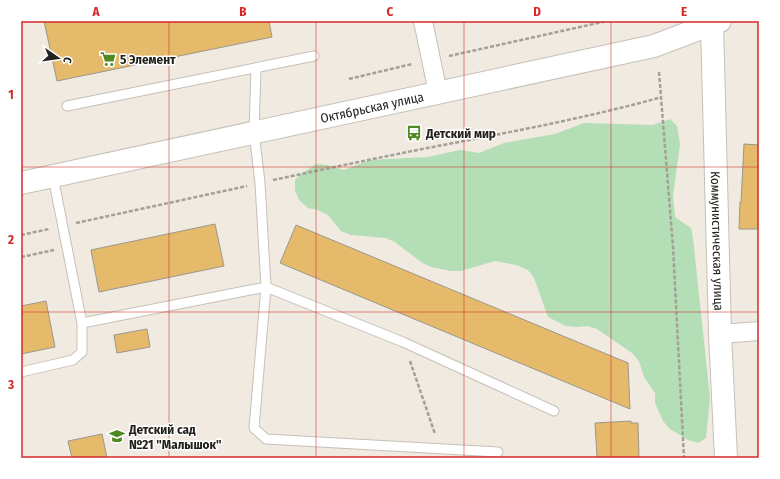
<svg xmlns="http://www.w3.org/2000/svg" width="780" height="479" viewBox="0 0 780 479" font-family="'Fira Sans Condensed',sans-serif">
<rect width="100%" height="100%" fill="#f0eae0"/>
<!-- green -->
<path fill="#b4deb5" d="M670,119l7,7 3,18 -7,52 2,21 16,11 2,10 17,160 -4,40 -8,5 -10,-3 -18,-11 -7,-8 -8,-18v-10l-11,-16 -5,-16 -7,-8 -35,-24 -10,-3 -10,1 -11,-1 -18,-9 -14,-39 -6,-8 -12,-5 -21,-4 -34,10h-10l-20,-4 -10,-5 -26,-20 -9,-4 -35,-3 -10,-4 -13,-16 -10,-5 -10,-2 -9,-8 -4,-10v-10l6,-6 15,-10 11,1 17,5 26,-10 58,-3 32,-7 19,3 25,-10 51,-9 29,-11 69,2z"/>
<!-- building -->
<g fill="#e5ba6a" stroke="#9c978e">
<path d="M44,21h225l3,16 -215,44z"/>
<path d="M744,144l15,1v84h-20l1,-27h1z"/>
<path d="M215,224l9,42 -125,26 -8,-42z"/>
<path d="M296,225l332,138 2,46 -350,-146z"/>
<path d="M46,301l9,46 -34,7v-48z"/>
<path d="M147,329l3,18 -33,6 -3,-18z"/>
<path d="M631,421v2h7l1,35h-42l-2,-35z"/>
<path d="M102,434l5,24h-35l-4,-17z"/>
</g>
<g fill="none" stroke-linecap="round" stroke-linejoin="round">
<defs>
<g id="lane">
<path d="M67,106l247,-50"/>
<path d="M53,177l29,146 184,-36 -6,-104 -6,-51 2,-64"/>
<path d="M21,372l52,-12 9,-8v-29"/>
<path d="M498,452l-232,-13 -12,-11 12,-141 137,55 151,69"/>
</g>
<g id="street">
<path d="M423,21l15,72"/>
<path d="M720,334l39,-3"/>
</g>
<g id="secondary">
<path id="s1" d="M712,24l8,310 6,124"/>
<path id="s2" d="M21,183l633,-137 66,-25"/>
</g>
</defs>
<!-- lane casing -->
<use href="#lane" stroke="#c6c1b8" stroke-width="11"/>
<!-- street casing -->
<use href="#street" stroke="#c6c1b8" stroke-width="20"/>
<!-- secondary casing -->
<use href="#secondary" stroke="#c6c1b8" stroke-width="24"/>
<!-- path -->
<g stroke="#a4a098" stroke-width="2.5" stroke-dasharray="4 2" stroke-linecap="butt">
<path d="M449,56l158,-35"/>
<path d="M659,72l14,175 11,211"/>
<path d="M349,79l63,-15"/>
<path d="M273,180c57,-12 113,-24 170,-35 73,-14 147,-28 219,-48"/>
<path d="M76,223l171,-37"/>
<path d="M21,235l28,-6"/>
<path d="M21,257l33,-7"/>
<path d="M410,361l25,73"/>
</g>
<!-- lane -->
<use href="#lane" stroke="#fff" stroke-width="9"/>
<!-- street -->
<use href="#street" stroke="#fff" stroke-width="18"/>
<!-- secondary -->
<use href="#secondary" stroke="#fff" stroke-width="22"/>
</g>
<!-- grid -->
<path fill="none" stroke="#d62828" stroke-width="1" stroke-opacity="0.55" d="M169,21v437M316,21v437M464,21v437M611,21v437M21,167h738M21,312h738"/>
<!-- icons -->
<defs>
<symbol id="supermarket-bare" viewBox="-9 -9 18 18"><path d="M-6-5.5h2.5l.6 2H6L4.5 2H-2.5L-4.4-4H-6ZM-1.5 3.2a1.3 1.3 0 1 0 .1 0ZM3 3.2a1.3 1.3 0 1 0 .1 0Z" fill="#508822" stroke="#fff" stroke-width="2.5" paint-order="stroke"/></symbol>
<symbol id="bus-bare" viewBox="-9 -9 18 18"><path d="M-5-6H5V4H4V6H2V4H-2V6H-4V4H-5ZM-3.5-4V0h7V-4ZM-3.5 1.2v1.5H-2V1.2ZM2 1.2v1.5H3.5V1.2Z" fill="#508822" stroke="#fff" stroke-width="2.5" paint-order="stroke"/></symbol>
<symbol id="school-bare" viewBox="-9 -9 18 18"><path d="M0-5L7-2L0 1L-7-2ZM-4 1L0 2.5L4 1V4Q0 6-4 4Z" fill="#508822" stroke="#fff" stroke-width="2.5" paint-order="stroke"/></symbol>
</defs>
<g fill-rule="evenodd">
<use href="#supermarket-bare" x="97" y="48" width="22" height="22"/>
<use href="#bus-bare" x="403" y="122" width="22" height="22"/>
<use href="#school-bare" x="106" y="425" width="22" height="22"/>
</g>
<g text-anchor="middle" stroke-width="3" stroke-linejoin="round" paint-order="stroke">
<!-- poi labels -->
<g font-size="13" font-weight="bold" fill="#23211d" stroke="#fff" text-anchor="start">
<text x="120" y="64">5 Элемент</text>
<text x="426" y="138">Детский мир</text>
<text x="129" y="434">Детский сад<tspan x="129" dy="15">№21 "Малышок"</tspan></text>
</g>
<!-- street labels -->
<g font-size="13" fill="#23211d" stroke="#fff">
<text dy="5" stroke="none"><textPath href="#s2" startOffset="359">Октябрьская улица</textPath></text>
<text dy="5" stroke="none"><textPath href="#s1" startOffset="217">Коммунистическая улица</textPath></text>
</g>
</g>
<!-- border -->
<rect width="780" height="479" fill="none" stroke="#ffffff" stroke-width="44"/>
<!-- north arrow -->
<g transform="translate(58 58) rotate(103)" stroke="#ffffff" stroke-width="3" paint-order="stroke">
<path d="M0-3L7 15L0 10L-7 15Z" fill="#23211d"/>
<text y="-6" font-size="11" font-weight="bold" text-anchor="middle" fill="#23211d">С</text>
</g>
<rect x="22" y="22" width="736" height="435" fill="none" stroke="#d62828" stroke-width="1.5"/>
<g font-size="13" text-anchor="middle" font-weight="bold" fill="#d62828">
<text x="96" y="16">A</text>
<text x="243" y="16">B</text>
<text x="390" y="16">C</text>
<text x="537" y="16">D</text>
<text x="684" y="16">E</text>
<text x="11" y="99">1</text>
<text x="11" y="244">2</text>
<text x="11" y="389">3</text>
</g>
</svg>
